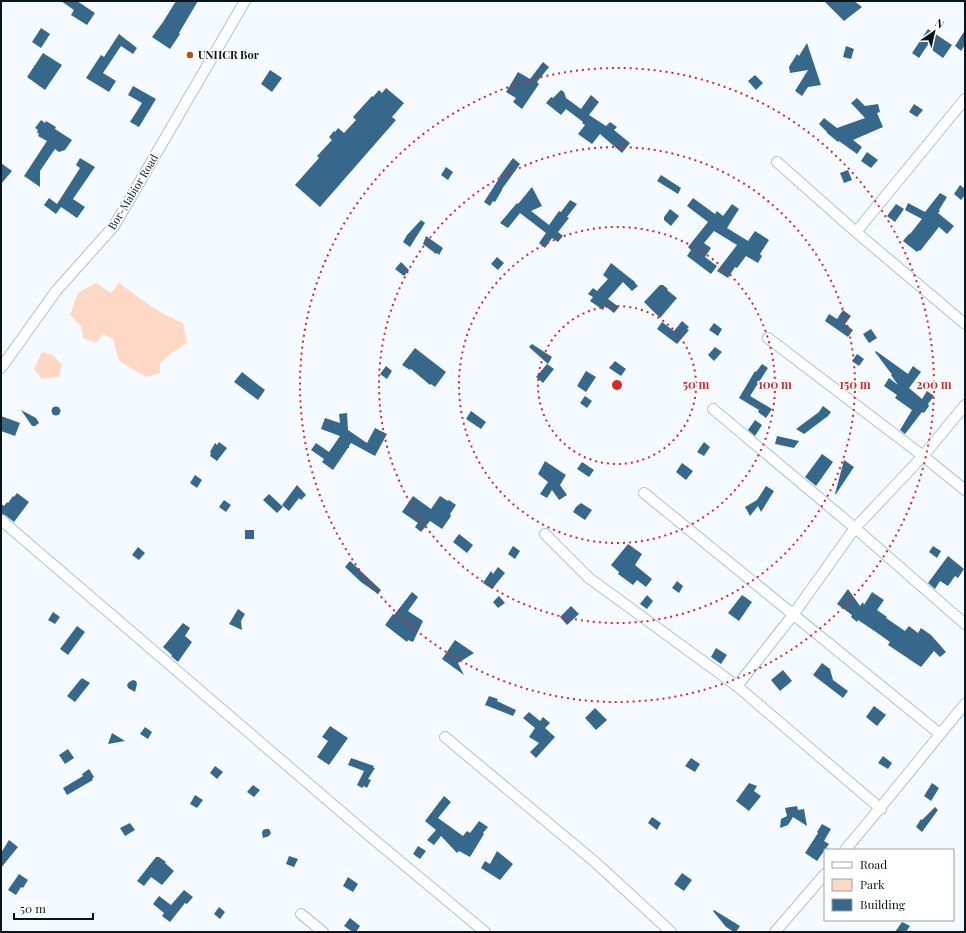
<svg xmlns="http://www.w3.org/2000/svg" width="966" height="933" viewBox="0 0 966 933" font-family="'Playfair Display',serif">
<rect width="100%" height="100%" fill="#f4fafe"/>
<!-- green -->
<g fill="#fdd8c5">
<path d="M96,283l15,10 8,-10c21,15 40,31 64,40l4,20 -17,11 -10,9v10l-14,4 -27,-16 -6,-22 -9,-5 -9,9 -12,-5 -2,-12 -11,-11 8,-22z"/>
<path d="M42,352l11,3 9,10 -3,12 -17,2 -8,-10z"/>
</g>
<!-- building -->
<g fill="#36688c">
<path d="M61,1h16l18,12 -8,12 -16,-10 3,-5z"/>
<path d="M176,1h22l-19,32 1,1 -10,15 -18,-12 11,-15z"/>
<path d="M824,1h30l8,6 -18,14z"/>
<path d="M41,28l9,6 -9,14 -9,-6z"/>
<path d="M928,29l24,16 -9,13 -11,-8 1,-13 -14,21 -7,-5z"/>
<path d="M965,30v15l-4,6 -6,-5z"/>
<path d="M119,34l18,14 -4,6 -12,-8 -18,27 13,8 -7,11 -23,-14 15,-23 3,2z"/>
<path d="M807,43l14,42 -13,2 -6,9 -7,-5 13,-21 -18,3 -1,-6 8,-13 2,2z"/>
<path d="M846,46l8,3 -3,10 -8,-2z"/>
<path d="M43,53l19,12 -17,25 -18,-13z"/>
<path d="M543,62l6,5 -12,15 2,2 -17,25 -9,-7 3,-4 -10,-6 12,-20 12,7z"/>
<path d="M270,70l12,8 -10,14 -11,-8z"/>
<path d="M755,75l8,8 -7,7 -8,-9z"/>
<path d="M133,86l23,13 -17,28 -9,-5 12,-19 -14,-8z"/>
<path d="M386,88l18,15 -12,14 4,3 -76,87 -25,-22 24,-27 -2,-2 15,-16 -3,-3 5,-6 1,1 3,-4 6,5 12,-13 -3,-3 19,-21 1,1 6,-7 3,3z"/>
<path d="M561,90l3,2 2,6 15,11 10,-14 8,7 -10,13 17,11 4,-4 7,5 -3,3 16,13 -8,10 -22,-19 -8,10 -14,-10 7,-9 -3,-2 1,-1 -17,-13 -5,6 -15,-12 5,-6 2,1z"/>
<path d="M857,98l8,8 13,-2 2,8 -3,1 6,14 -30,13 9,7 -5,7 -18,-13 -1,1 -11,-9v-1l-8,-8 5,-6 9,7 4,3 28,-10 -14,-15z"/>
<path d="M914,104l9,6 -6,7 -8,-5z"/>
<path d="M41,120l4,3 1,-2 10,6 -1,2 17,11 -7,10 -6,2 -4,-3 -15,22v16l-16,-11 23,-35 -9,-5 1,-2 -2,-2 1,-2 -3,-2z"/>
<path d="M867,152l11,8 -7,8 -10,-7z"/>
<path d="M80,158l15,9 -22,32 12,8 -8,11 -16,-11 -5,7 -12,-9 5,-7 8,6 23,-36 -4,-3z"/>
<path d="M513,158l7,6 -18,25v1l-7,12 -2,-1 -3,5 -6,-4 16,-25h-1z"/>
<path d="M1,163l11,8 -11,13z"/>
<path d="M446,167l7,5 -5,8 -7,-5z"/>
<path d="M848,170l4,10 -8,3 -4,-10z"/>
<path d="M661,175l20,13 -3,6 -21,-13z"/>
<path d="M960,185l5,4v6l-4,5 -7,-6z"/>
<path d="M532,187l10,19 -11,5 18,14 10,-14 2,1 9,-12 7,4 -10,13 2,1 -11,14 5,4 -5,6 -6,-4 -7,10 -6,-5 7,-10 -26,-20 -12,15 -8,-5 17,-20 1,1z"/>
<path d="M940,193l7,4 -8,13 1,1 -2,2 16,13 -7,8 -8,-7 -19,24 -1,-1 -2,2 -14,-11 6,-7h1l12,-15 -17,-9 3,-7 17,9z"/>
<path d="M693,198l22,16 2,-3 6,5 9,-12 7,5 -12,19 21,13 7,-10 14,9 -9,14 2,2 -4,7 -12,-7 -9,12 -2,-1 -7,11 -11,-7 20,-26 -23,-14 -10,12 7,5 -6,9 12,9 -6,8 -24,-18 4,-6 -3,-3 20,-25 -21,-16z"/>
<path d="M896,204l8,5 -9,13 -8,-6z"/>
<path d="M670,209l9,7 -8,10 -7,-6v-3z"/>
<path d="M421,220l4,3 -15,24 -7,-5 4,-7z"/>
<path d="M426,236l17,12 -4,7 -2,-2 -1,1 -13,-10z"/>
<path d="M497,257l7,6 -6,7 -7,-6z"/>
<path d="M401,262l8,8 -5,6 -9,-7z"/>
<path d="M611,263l24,19v1l3,3 -6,5 -9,-9 -15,17 11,8 -5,6 -9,-7 -2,4 -13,-9 3,-4 -5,-3 5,-6 4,3 11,-12 -5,-4z"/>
<path d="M660,285h3l5,4 -1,1 10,8 -17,20 -16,-16z"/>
<path d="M843,310l8,6 -6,8 8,6 -5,7 -23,-16 4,-7 8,5z"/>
<path d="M682,321l7,6 -2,2 2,1 -12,14 -20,-15 5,-7 12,9z"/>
<path d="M714,323l8,6 -4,7 -9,-6z"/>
<path d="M871,329l6,9 -8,5 -6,-9z"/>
<path d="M532,344l20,13 -4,7 -19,-17z"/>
<path d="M715,347l7,5 -8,9 -6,-6z"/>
<path d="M415,348l31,24 -11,15 -4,-3 -1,1 -19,-16 -1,1 -8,-5z"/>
<path d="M876,351l32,23 5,-8 8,6 -12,16 13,11 5,-8 7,5 -6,8 1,2 -5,7 -2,-1 -17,22 -5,-4 12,-20 -17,-12 2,-3 -13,-9 5,-8 9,7 -7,-10 1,-1 -2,-2 -15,-20z"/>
<path d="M857,354l7,5 -5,7 -7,-5z"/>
<path d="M615,361l11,8 -5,7 -12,-8z"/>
<path d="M547,364l7,5 -11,14 -7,-6z"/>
<path d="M762,364l6,4 -18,28 22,13 -6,9 -8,-6 1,-2 -20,-12 16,-27 1,1z"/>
<path d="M386,366l6,5 -5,8 -7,-5z"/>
<path d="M586,371l10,6 -10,15 -9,-6z"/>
<path d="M242,372l23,18 -7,10 -24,-18z"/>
<path d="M585,396l7,5 -5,7 -7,-5z"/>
<path d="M823,406l8,6 -3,4 -24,18 -8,-5 23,-17z"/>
<circle cx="56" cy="411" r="4.5"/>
<path d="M21,410l15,8 3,5 -4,3h-3z"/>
<path d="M471,411l15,11 -5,7 -15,-10z"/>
<path d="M347,413l1,17 19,13 8,-15 12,6 -12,22 -24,-13 -2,3v2h-1l-15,22 -11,-8 2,-3 -13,-9 5,-7 13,9 11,-16 -19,-7 4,-11 15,5 -1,-9z"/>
<path d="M1,416l19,7 -5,13 -14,-5z"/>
<path d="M755,420l7,5 -7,11 -7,-6z"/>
<path d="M777,436l22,5 -5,7 -19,-4z"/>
<path d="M219,442l8,6 -10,13 -7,-5 1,-3 -1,-1 5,-9 2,2z"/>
<path d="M704,442l6,5 -6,9 -7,-4z"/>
<path d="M822,454l11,8 -17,24 -11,-9z"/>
<path d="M844,460l10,7 -18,27h-1z"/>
<path d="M545,461l21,14 -6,10 7,10 -8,5 -7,-10 -5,8 -7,-4 8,-12 -10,-8z"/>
<path d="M582,462l12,8 -5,7 -12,-8z"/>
<path d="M682,463l11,8 -7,9 -10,-8z"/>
<path d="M195,475l7,5 -5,8 -7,-5z"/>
<path d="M297,485l9,10 -5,5 -2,-2 -10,13 -7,-6z"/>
<path d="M766,486l8,5 -13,21 -3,-6 -8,10 -5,-9 12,-7z"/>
<path d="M17,493l12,9 -15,20 -9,-7 -4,-1v-10l3,2 3,-4 1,1 5,-7 1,1z"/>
<path d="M269,494l14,13 -6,6 -14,-13z"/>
<path d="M413,496l18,13 9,-13 8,5 1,-1 7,5 -6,9 1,2 -9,13 -12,-8 -9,11 -6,-5 3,-4 -16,-11z"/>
<path d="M224,500l7,5 -5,7 -7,-5z"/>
<path d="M581,503l11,7 -7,10 -12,-8 3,-5z"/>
<rect x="245" y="530" width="9" height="9"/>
<path d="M459,534l14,11 -6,8 -14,-11z"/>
<path d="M628,544l14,10 -7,11 17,14 -6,8 -9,-7 -4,5 -15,-11 1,-2 -8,-7z"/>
<path d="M513,546l7,5 -5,8 -7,-5z"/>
<path d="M933,546l8,5 -4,7 -8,-6z"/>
<path d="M138,547l7,6 -6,7 -7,-5z"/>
<path d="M948,556l16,13 -6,9 -3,-2 -7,10 -8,-5 -5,8 -7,-6z"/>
<path d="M350,561l31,29 -3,4 -17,-12 -16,-15z"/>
<path d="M498,567l7,6 -13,16 -9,-6 8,-12 2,3z"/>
<path d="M677,581l6,5 -4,7 -7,-5z"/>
<path d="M848,589l12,17 3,-4 1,3 8,-13 12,8 -7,10 10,7 -1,1 19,13 4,-5 9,7 3,-5 10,7 15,17 -6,5 -6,-6 -13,16 -33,-22 2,-3 -14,-10 -18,-12 -1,2 -6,-5 1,-2 -15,-11z"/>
<path d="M412,592l6,5 -10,14 15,10 -10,21 -5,-2 -1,2 -22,-17 8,-11 1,1z"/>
<path d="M647,595l6,6 -6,8 -7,-5z"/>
<path d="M742,595l10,7 -13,19 -11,-8z"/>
<path d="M499,596l6,7 -7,5 -5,-6z"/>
<path d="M571,606l8,8 -12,11 -7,-8z"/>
<path d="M238,609l7,5 -4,7 1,9 -13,-6z"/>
<path d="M53,612l7,5 -5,7 -7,-4z"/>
<path d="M183,623l7,5 -5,8 7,6 -14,20 -7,-6 1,-1 -9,-8z"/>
<path d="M77,626l8,6 -17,23 -8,-6z"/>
<path d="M455,640l19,13 -16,10 6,12 -22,-16z"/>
<path d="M716,648l11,7 -6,9 -10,-7z"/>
<path d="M822,663l8,6 3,11 15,11 -5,7 -30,-23z"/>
<path d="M783,670l9,11 -12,10 -9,-11z"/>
<path d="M82,678l8,5 -15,19 -8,-6 13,-16z"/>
<path d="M133,680l3,1 1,3 -2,8 -7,-4 -1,-3 2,-3z"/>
<path d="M489,696l9,3 -1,2 19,9 -3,6 -28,-11z"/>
<path d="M874,706l12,9 -9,11 -11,-9z"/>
<path d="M595,708l12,12 -11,10 -11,-12z"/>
<path d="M529,712l11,9 3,-4 7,6 -5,5 10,9 -19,21 -6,-6 9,-9 -10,-6 6,-9 -12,-10z"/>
<path d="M330,726l18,12 -19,27 -12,-8 11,-16 -6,-4z"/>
<path d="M145,727l7,5 -4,7 -8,-5z"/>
<path d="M112,733l13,8 -17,3z"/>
<path d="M68,749l6,9 -9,6 -6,-9z"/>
<path d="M883,756l9,7 -4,6 -10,-6z"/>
<path d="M351,758l23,8 -1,2h2l-7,11 3,1 -4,8 -3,-2 -2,2 -5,-3 7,-14 -16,-6z"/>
<path d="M691,758l9,6 -5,8 -10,-6z"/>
<path d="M215,766l8,6 -6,7 -7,-6z"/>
<path d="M89,769l5,8 -2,2 1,1 -26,15 -4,-7 20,-12 -1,-2z"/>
<path d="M749,783l8,3 -3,5 7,5 -12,15 -13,-10z"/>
<path d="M932,783l7,5 -8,13 -7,-5z"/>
<path d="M253,785l7,5 -6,7 -7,-5z"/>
<path d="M195,795l8,5 -6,8 -7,-4z"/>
<path d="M444,796l7,6 -13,16 25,18 4,-5 3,2 9,-12 9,6 -5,6 1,1 -14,23 -11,-6 -2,2 -16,-17 -7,9 -7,-5 9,-10 -11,-9z"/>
<path d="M797,806l1,4 6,-1 3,17 -14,-9 -5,8 -8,3 1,-9 6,-3 -1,-4h-1l1,-1 -1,-3z"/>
<path d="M935,807l3,3 -16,22 -6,-5 5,-8 1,1z"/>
<path d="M652,817l9,6 -4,7 -9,-7z"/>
<path d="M130,823l5,7 -10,6 -5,-8z"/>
<path d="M822,824l9,5 -7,12 5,3 -12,17 -12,-8 13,-20 -1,-1z"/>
<path d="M266,829h3l2,4 -2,3 -6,2 -1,-5 1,-3z"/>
<path d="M9,840l9,7 -17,21v-15z"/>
<path d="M418,846l8,5 -6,8 -7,-5z"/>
<path d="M497,851l16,13 -13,16 -19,-12 4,-7 5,3z"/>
<path d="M289,856l9,3 -4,8 -8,-3z"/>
<path d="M156,857h3l7,5 -1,1 9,8 -12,14 -11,-8 -7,9 -7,-5z"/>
<path d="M682,873l10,7 -8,11 -10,-7z"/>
<path d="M19,874l9,6 -5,8 -2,-1 -5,8 -8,-5z"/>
<path d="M348,877l10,7 -5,8 -10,-6z"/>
<path d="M184,890l9,7 -6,7 -2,-1 -15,19 -8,-6 2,-3 -11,-9 6,-8 12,9z"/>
<path d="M219,907l6,5 -5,7 -6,-5z"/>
<path d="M714,910l26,16 -4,6h-2l-8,-5 -13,-16z"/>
<path d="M350,918l10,8 -4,6h-3l-9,-6z"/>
<path d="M902,922l8,4 -4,6h-11z"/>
</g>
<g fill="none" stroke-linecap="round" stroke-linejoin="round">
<defs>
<g id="minor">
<path d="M777,162l79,70 109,92"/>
<path d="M856,232l109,-133"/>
<path d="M768,338l155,118 42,34"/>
<path d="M1,368l55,-77 58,-65 131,-225"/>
<path d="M713,409l142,119 110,96"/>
<path d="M644,493l296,241"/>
<path d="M1,520l365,313 119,99"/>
<path d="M545,534l44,44 148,108 144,123"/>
<path d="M737,686l56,-71 62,-87 68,-72 42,-51"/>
<path d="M445,737l150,125 76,70"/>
<path d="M845,850c41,-48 80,-98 120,-146"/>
<path d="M301,914l22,18"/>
<path d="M775,932l50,-58"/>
</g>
</defs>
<!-- minor casing -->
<use href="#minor" stroke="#a9c3d8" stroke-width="12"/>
<!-- minor -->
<use href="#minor" stroke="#fff" stroke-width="10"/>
</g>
<!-- distance rings -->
<g fill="none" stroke="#d62828" stroke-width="2" stroke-dasharray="2 4">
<circle cx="617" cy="385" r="79"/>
<circle cx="617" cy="385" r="158"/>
<circle cx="617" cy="385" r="238"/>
<circle cx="617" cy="385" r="317"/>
</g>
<!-- markers -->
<circle fill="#b3520f" stroke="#fff" stroke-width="1.5" cx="190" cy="55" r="4"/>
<g text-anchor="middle" stroke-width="3" stroke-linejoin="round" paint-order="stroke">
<!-- poi labels -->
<g font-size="11" font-weight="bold" fill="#0a141b" stroke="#fff" text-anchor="start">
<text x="198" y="59">UNHCR Bor</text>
</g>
<!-- street labels -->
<g font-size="11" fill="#0a141b" stroke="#fff">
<text transform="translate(133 192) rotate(-59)" y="4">Bor-Mabior Road</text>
</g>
</g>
<circle cx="617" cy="385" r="6" fill="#d62828" stroke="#fff" stroke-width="2"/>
<g font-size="12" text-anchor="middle" font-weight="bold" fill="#d62828" stroke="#fff" stroke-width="3" stroke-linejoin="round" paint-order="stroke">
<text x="696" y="389">50 m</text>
<text x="775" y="389">100 m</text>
<text x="855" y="389">150 m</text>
<text x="934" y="389">200 m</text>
</g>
<!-- border -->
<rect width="966" height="933" fill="none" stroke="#0a141b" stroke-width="4"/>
<!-- legend -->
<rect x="824" y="849" width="130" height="72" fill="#ffffff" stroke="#9da1a4"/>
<rect x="832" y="862" width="20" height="6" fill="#ffffff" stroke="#9da1a4"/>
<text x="860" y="869" font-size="12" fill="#0a141b">Road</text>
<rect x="832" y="879" width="20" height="12" fill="#fdd8c5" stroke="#9da1a4"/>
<text x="860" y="889" font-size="12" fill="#0a141b">Park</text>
<rect x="832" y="899" width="20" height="12" fill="#36688c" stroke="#9da1a4"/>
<text x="860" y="909" font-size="12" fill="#0a141b">Building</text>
<!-- north arrow -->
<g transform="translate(934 32) rotate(34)" stroke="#ffffff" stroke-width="3" paint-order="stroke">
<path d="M0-3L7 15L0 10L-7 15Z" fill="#0a141b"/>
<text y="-6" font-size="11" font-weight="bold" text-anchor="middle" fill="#0a141b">N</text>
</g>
<!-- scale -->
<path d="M14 913v6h79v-6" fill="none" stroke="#0a141b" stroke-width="2"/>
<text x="20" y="913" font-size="12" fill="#0a141b" stroke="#ffffff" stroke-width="3" paint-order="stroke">50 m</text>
</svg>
